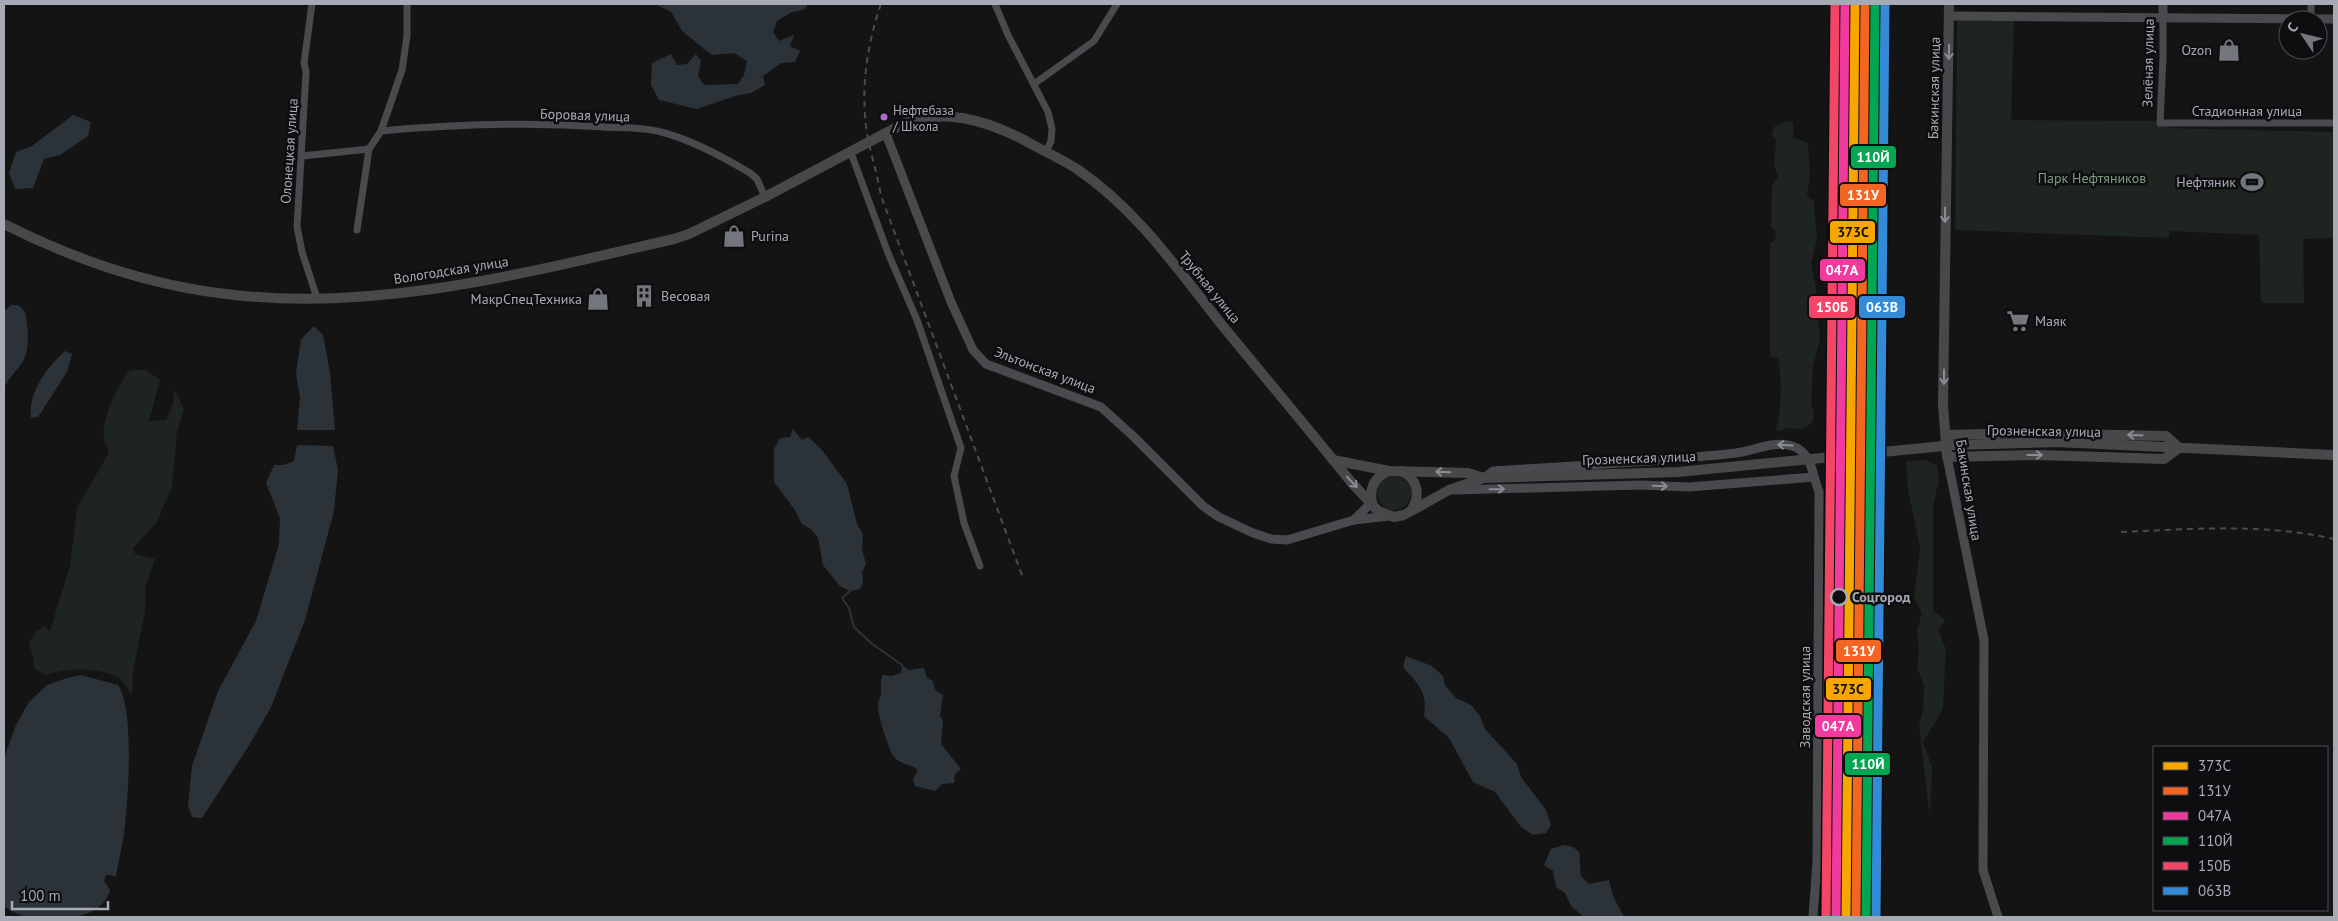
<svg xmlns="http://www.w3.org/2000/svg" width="2338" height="921" viewBox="0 0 2338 921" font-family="'PT Sans',sans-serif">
<rect width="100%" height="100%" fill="#141414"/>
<!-- green -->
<g fill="#1e241f">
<path d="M1957,21h57l-3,99 158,1v7l165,4v106l-31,1 1,64h-43l-2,-68 -89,-4 -1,7 -214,-8z"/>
<path d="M1786,121l7,2v15l15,5 2,32 -3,20 7,6 3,38 -6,25 5,25 4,51 -7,26 -2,36 3,12 -2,9 -11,6 -13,-1 -7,3 -5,-1c6,-24 6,-47 2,-72l-8,-1v-114l5,-3 1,-8 -5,-6 1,-39 6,-11 -4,-12 2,-24 -4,-4 2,-9z"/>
<path d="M130,370h16l14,10 -11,41 17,-1 7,-17 1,-14 10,20 -7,22 -5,56 -16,36 -23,25 2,6 20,5 -10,29v24l-12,59 -1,24c-4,-5 -9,-15 -15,-18 -22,-10 -49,-9 -71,-2l-12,-7 -1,-12 -4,-13 7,-12 8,-5 6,5 20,-65 7,-59 32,-54c-1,-4 -5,-10 -5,-15 -3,-20 14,-53 26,-68z"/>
<path d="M1925,460l12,5 2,15 -6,26v104l12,10 -7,10 8,19 -3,60 -20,33 9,25 -2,52 -11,-93 4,-15 1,-25 -7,-19 2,-16 -2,-21 5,-17 -8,-16 6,-49 -12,-58 -2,-29z"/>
<circle cx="1394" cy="493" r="17"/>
</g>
<!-- water -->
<g fill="#2b3339">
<path d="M655,4h153l-3,5 -15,4 -13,8 -4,11 6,9 15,-6 -4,11 10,5 -5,11 -14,1 -18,13 2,9 -14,8 -16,3 -38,13 -38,-9 -8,-15 1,-22 19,-9 6,11 10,-1 9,-10 5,7 -3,15 6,9 34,-1 6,-9 3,-14 -13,-8 -22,2 -30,-24 -11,-19z"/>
<path d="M73,115l18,7 -3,14 -28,19 -16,4 -11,29 -18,1 -6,-16 7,-21 16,-6z"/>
<path d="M11,305h7l7,7c3,16 6,36 -3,51 -6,9 -14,15 -18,26v-78z"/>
<path d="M314,326l9,9 7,38 5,57h-38l3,-32 -4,-25 5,-34z"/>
<path d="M65,351l7,3 -5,18 -29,45 -7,1c-3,-27 16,-50 34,-67z"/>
<path d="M793,429l9,11 6,-3 14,13 25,34 10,40 6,10 -1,15 4,15 -4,8 1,10 -3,7 -10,2 -10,-5 -17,-21 -5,-27 -7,-9 -9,-5 -7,-14 -21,-28v-33l6,-11 10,-1z"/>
<path d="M297,445l36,1 5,24 -4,41 -29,109 -34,87 -21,37 -48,74 -10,-1 -4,-12 4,-39 26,-75 38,-70 23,-77 1,-26 -14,-35 8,-18h10l10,-4z"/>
<path d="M1406,656l26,10 11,10 2,9 11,13 15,7 9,11 5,13 32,35 4,13 25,33 5,15 -5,8 -13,2 -12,-8 -26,-35 -22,-10 -24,-44 -25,-22c4,-24 -6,-32 -21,-49z"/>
<path d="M902,665l7,5 15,-2 3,10 6,3 2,9 8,5 -3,21 3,5 -2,23 20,25 -6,5 -1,9 -12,1 -7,7 -20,-5 -2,-6 5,-10c-7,-6 -17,-5 -24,-13 -5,-6 -17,-44 -16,-52 0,-3 2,-7 3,-11 1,-8 -2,-11 2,-19l9,1 9,-3z"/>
<path d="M81,675l37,10c17,26 10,117 6,149 -2,14 -6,28 -8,42l-10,-1 -2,6 6,9c-8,31 -55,31 -81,27 -9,-1 -17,-6 -25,-10v-149l12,-33 13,-23 18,-17 20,-7z"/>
<path d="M1564,845l9,2 6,5 2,24 8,8 20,-4 4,16 11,21h-40l-13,-11 -6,-13 -9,-6 -3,-16 -9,-6 7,-16z"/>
</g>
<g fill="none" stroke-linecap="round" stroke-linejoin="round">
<!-- stream -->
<path stroke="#2b3339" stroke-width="2" d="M850,591l-8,7 7,10 5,19 17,16 31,22"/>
<!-- minor -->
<g stroke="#494a4d" stroke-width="7">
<path d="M312,4l-8,59 2,9 -9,155 5,25 15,46"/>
<path d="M995,4l13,31 40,77 4,17 -1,12 -5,11"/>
<path d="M2163,17v40l-3,66h174"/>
<path d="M2311,19v-15"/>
<path d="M1034,84l60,-43 23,-37"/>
<path d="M381,131c74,-7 149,-9 223,-4 18,1 39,0 57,5 28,7 64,26 89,41l7,6 8,18"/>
<path d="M851,153l37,100 29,67 44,128 -7,28 10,47 16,43"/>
<path d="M302,156l67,-7"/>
<path d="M357,230l12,-81 12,-18 21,-61 5,-34v-32"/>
</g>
<!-- tertiary -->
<g stroke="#494a4d" stroke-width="9">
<path d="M1949,16l385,3"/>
<path d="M2163,17v-13"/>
<path d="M886,134l65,168 22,48 13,14 115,43 32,29 70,70 16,11 34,16 18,6 16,1 67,-20 35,-4"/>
<path d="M1947,457l37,183 -1,230 15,47"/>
<path d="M1484,478l9,-7c81,-5 162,-9 243,-18 17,-2 38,-13 56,-7 20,6 20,28 27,46l-2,369 -4,56"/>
<path d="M1454,490l187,-5 48,2 125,-10"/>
<path d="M1354,520l18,-18"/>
</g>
<!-- secondary -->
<g stroke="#48484b" stroke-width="10">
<path d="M1949,4l-6,401 4,52 92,-2 125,4 15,-11"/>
<path d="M4,224c69,35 145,61 222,70 150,19 303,-22 448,-55l15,-5 76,-37 136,-72c42,-18 84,-5 123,15 17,10 36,18 53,29 61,41 104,105 149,161 42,51 84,101 125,152l27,29 16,6 10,-2 45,-25 35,-12 194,-6 276,-27 103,-3 277,13"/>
<path d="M1946,435l78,-2 142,3 13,12"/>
<path d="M1333,460l56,11 79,2 16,5"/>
<path d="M1401,471c16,7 20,23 11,38"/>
<path d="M1372,502c-3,-14 3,-26 17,-31"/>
</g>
<!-- rail -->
<g stroke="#4a4b4d" stroke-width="2" stroke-dasharray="6 5" stroke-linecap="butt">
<path d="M881,4c-15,43 -22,94 -12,140 4,17 9,34 12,52l142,382"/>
<path d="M1858,44l4,-40"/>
<path d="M2121,532c71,-3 144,-9 213,7"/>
<path d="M1810,917l15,-53 4,-51 10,-809"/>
</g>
<defs>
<path id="rail-1" d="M1846,917l9,-913"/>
<path id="rail-2" d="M1856,917l9,-913"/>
<path id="rail-3" d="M1836,917l9,-913"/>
<path id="rail-4" d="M1866,917l9,-913"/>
<path id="rail-5" d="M1826,917l9,-913"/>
<path id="rail-6" d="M1876,917l9,-913"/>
</defs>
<!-- rail-1 casing -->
<use href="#rail-1" stroke="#0e0e10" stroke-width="12"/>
<!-- rail-2 casing -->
<use href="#rail-2" stroke="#0e0e10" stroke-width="12"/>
<!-- rail-3 casing -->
<use href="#rail-3" stroke="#0e0e10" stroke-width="12"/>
<!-- rail-4 casing -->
<use href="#rail-4" stroke="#0e0e10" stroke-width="12"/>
<!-- rail-5 casing -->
<use href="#rail-5" stroke="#0e0e10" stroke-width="12"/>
<!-- rail-6 casing -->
<use href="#rail-6" stroke="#0e0e10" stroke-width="12"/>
<!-- rail-1 -->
<use href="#rail-1" stroke="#f7a600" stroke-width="9"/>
<!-- rail-2 -->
<use href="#rail-2" stroke="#f26522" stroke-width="9"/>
<!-- rail-3 -->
<use href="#rail-3" stroke="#f13a9d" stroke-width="9"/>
<!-- rail-4 -->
<use href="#rail-4" stroke="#00a651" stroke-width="9"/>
<!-- rail-5 -->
<use href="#rail-5" stroke="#f34667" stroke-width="9"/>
<!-- rail-6 -->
<use href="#rail-6" stroke="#338bd7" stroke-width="9"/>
</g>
<!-- one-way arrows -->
<defs><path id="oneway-shaft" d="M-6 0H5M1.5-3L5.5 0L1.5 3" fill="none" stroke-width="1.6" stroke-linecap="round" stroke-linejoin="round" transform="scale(1.25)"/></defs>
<g stroke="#8a8d94">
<use href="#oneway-shaft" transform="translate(1949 52) rotate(91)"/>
<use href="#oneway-shaft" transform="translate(1945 215) rotate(91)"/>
<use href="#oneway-shaft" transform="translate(1944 377) rotate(90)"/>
<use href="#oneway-shaft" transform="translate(2135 435) rotate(-179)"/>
<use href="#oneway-shaft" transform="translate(2035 455)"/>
<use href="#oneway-shaft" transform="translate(1443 472) rotate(-178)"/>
<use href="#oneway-shaft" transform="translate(1352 482) rotate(47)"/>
</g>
<g stroke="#8a8d95">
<use href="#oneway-shaft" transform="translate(1785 445) rotate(-177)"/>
<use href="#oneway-shaft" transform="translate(1660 486) rotate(2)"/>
<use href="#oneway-shaft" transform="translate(1497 489) rotate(-1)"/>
</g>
<!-- icons -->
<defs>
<symbol id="shop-bare" viewBox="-9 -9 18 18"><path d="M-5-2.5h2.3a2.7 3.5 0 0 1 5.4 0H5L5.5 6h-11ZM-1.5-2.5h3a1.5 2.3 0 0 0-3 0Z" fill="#73767c" stroke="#0e0e10" stroke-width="2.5" paint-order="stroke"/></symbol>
<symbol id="stadium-bare" viewBox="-9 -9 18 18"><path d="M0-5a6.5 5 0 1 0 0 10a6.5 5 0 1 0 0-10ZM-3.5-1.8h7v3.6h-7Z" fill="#73767c" stroke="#0e0e10" stroke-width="2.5" paint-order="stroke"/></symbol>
<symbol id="building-bare" viewBox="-9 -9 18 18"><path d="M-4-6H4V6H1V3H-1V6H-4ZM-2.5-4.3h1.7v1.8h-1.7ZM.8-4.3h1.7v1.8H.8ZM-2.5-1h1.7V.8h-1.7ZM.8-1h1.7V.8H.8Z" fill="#73767c" stroke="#0e0e10" stroke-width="2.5" paint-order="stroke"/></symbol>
<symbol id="supermarket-bare" viewBox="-9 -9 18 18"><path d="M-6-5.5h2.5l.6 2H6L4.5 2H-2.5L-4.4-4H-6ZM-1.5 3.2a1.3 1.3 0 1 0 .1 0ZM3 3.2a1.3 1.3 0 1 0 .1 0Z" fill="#73767c" stroke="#0e0e10" stroke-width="2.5" paint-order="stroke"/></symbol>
</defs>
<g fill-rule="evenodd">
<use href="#shop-bare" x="2213" y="34" width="32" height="32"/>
<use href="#stadium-bare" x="2236" y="166" width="32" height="32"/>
<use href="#shop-bare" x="718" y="220" width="32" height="32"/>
<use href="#building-bare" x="628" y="280" width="32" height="32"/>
<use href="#shop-bare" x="582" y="283" width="32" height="32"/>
<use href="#supermarket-bare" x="2002" y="305" width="32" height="32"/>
</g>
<!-- markers -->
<circle fill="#b06ccc" stroke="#0e0e10" stroke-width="2" cx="884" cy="117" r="4.5"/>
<circle fill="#0e0e10" stroke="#a6aab4" stroke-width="2.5" cx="1839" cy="597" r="8"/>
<g text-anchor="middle" stroke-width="5" stroke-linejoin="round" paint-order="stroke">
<!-- bus labels -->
<g font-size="13" fill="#a6aab4" stroke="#0e0e10" text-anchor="start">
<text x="893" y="115">Нефтебаза<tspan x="893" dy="16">/ Школа</tspan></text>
</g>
<!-- poi labels -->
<g font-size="14" fill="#a6aab4" stroke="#0e0e10" text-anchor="end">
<text x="2212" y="55">Ozon</text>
<text x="2236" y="187">Нефтяник</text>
<text x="751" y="241" text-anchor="start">Purina</text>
<text x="661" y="301" text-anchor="start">Весовая</text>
<text x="582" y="304">МакрСпецТехника</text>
<text x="2035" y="326" text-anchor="start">Маяк</text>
</g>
<!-- street labels -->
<g font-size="14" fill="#a6aab4" stroke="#0e0e10">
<text transform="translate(2148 63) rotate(-89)" y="5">Зелёная улица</text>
<text transform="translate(1934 88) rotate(-89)" y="5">Бакинская улица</text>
<text x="2247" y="116">Стадионная улица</text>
<text transform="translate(585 115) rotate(2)" y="5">Боровая улица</text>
<text transform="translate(289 151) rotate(-86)" y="5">Олонецкая улица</text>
<text transform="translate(451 270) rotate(-9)" y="5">Вологодская улица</text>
<text transform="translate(1210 287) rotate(51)" y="5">Трубная улица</text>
<text transform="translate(1045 370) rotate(21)" y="5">Эльтонская улица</text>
<text transform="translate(2044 431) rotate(1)" y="5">Грозненская улица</text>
<text transform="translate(1639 458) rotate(-2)" y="5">Грозненская улица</text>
<text transform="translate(1969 490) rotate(81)" y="5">Бакинская улица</text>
<text transform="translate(1805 697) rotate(-90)" y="5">Заводская улица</text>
</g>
<!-- park labels -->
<g font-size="14" fill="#7e9e81" stroke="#0e0e10">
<text x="2092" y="183">Парк Нефтяников</text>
</g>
<!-- stop labels -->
<g font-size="14" font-weight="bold" fill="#a6aab4" stroke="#0e0e10" text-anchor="start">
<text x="1852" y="602">Соцгород</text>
</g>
</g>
<g stroke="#0e0e10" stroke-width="2">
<rect x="1850" y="145" width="47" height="24" rx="5" fill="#00a651"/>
<rect x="1839" y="183" width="48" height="24" rx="5" fill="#f26522"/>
<rect x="1829" y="220" width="47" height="24" rx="5" fill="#f7a600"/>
<rect x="1819" y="258" width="47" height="24" rx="5" fill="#f13a9d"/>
<rect x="1808" y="295" width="48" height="24" rx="5" fill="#f34667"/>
<rect x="1858" y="295" width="48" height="24" rx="5" fill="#338bd7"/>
<rect x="1835" y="639" width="47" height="24" rx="5" fill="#f26522"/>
<rect x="1825" y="677" width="47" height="24" rx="5" fill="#f7a600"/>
<rect x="1814" y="714" width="48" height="24" rx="5" fill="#f13a9d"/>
<rect x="1844" y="752" width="47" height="24" rx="5" fill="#00a651"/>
</g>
<g font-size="14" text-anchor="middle" font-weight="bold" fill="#fff">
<text x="1873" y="162">110Й</text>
<text x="1863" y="200">131У</text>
<text x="1842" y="275">047А</text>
<text x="1832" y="312">150Б</text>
<text x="1882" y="312">063В</text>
<text x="1859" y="656">131У</text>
<text x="1838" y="731">047А</text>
<text x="1868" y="769">110Й</text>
</g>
<g font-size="14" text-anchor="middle" font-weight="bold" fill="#111">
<text x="1853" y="237">373C</text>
<text x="1848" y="694">373C</text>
</g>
<!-- border -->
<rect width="2338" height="921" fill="none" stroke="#a6aab4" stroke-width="10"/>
<!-- legend -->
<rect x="2153" y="746" width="175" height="165" fill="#0e0e10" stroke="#4b4c52"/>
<rect x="2163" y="762" width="25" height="8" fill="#f7a600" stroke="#4b4c52"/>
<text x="2198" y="771" font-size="15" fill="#a6aab4">373C</text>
<rect x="2163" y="787" width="25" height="8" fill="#f26522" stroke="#4b4c52"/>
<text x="2198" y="796" font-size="15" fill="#a6aab4">131У</text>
<rect x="2163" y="812" width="25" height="8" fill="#f13a9d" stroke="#4b4c52"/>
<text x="2198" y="821" font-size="15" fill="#a6aab4">047А</text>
<rect x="2163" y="837" width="25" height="8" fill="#00a651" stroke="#4b4c52"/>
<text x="2198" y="846" font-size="15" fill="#a6aab4">110Й</text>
<rect x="2163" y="862" width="25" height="8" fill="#f34667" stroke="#4b4c52"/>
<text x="2198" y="871" font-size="15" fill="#a6aab4">150Б</text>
<rect x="2163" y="887" width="25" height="8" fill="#338bd7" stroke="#4b4c52"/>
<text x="2198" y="896" font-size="15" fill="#a6aab4">063В</text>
<!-- north arrow -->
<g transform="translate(2303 35) rotate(305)"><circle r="24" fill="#0e0e10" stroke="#4b4c52"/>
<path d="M0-4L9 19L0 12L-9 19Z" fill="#73767c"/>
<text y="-8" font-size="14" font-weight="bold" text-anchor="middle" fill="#a6aab4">С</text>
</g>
<!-- scale -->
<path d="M12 901v8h96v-8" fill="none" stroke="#a6aab4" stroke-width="2.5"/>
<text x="20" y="901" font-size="15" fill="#a6aab4" stroke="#0e0e10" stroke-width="4" paint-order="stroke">100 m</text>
</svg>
